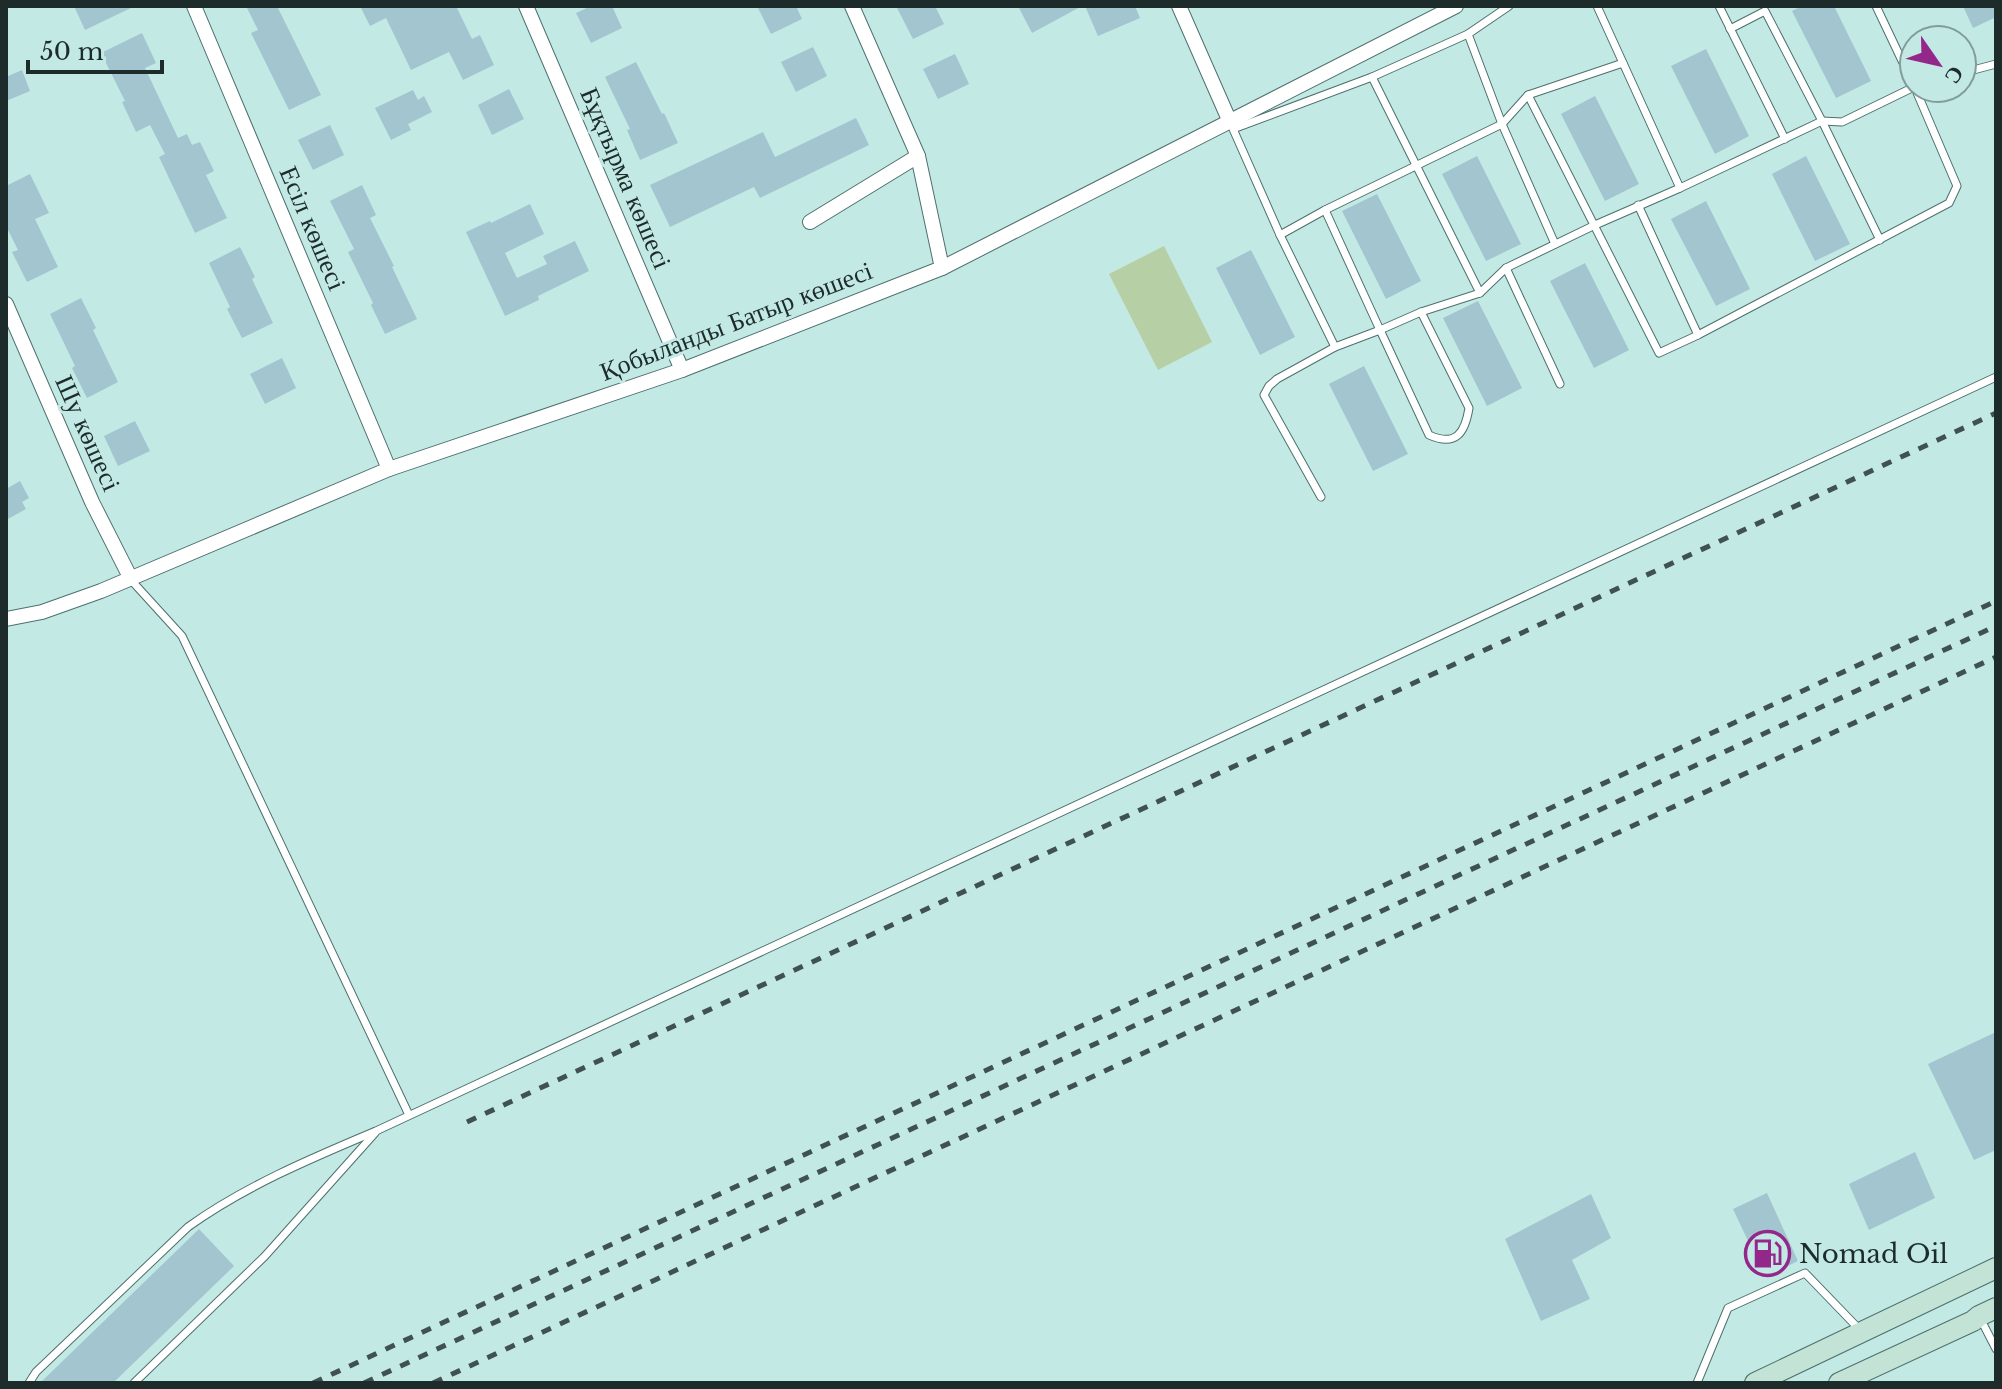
<svg xmlns="http://www.w3.org/2000/svg" width="2002" height="1389" viewBox="0 0 2002 1389" font-family="'Libre Baskerville',serif">
<rect width="100%" height="100%" fill="#c3e9e5"/>
<!-- green -->
<path fill="#b7cfa4" d="M1164,246l48,96 -54,28 -49,-96z"/>
<!-- building -->
<g fill="#a2c5cf">
<path d="M74,6h61l-50,24z"/>
<path d="M246,6h31l44,89 -32,15 -38,-77 7,-3z"/>
<path d="M360,6h96l16,33 8,-4 14,30 -31,15 -14,-28 -38,18 -25,-52 -16,8z"/>
<path d="M591,6h21l10,22 -31,15 -15,-30z"/>
<path d="M757,6h39l6,13 -31,15z"/>
<path d="M896,6h39l9,18 -31,15z"/>
<path d="M1018,6h64l-50,27z"/>
<path d="M1085,6h50l5,12 -42,18z"/>
<path d="M1802,6h32l37,75 -35,17 -44,-87z"/>
<path d="M1963,6h33v11l-23,11z"/>
<path d="M142,33l14,30 -11,5 33,70 9,-4 5,11 8,-3 14,29 -8,4 21,43 -32,15 -36,-76 6,-3 -15,-29 -14,7 -14,-30 3,-1 -24,-48z"/>
<path d="M813,47l14,29 -31,16 -15,-30z"/>
<path d="M1706,49l43,87 -34,18 -44,-88z"/>
<path d="M955,54l14,30 -31,15 -15,-30z"/>
<path d="M636,62l26,52 2,-1 14,30 -38,17 -13,-30 3,-1 -25,-52z"/>
<path d="M22,70l8,21 -24,10v-24z"/>
<path d="M509,89l15,30 -32,16 -14,-30z"/>
<path d="M413,90l5,10 6,-4 8,16 -24,12 3,6 -20,10 -16,-32z"/>
<path d="M1595,96l44,88 -34,17 -44,-87z"/>
<path d="M856,118l13,27 -109,53 -6,-11 -84,40 -20,-42 113,-53 12,25z"/>
<path d="M330,125l14,30 -31,15 -15,-30z"/>
<path d="M1477,156l44,88 -35,17 -44,-87z"/>
<path d="M1806,156l44,88 -35,17 -43,-87z"/>
<path d="M30,174l19,39 -14,6 23,48 -31,15 -15,-30 6,-2 -12,-24v-40z"/>
<path d="M362,185l14,30 -6,3 24,48 -2,1 25,52 -32,15 -14,-29 2,-2 -25,-51 6,-3 -24,-48z"/>
<path d="M1377,194l44,87 -35,18 -44,-88z"/>
<path d="M1706,201l44,88 -34,17 -45,-87z"/>
<path d="M530,204l14,30 -39,19 12,25 30,-14 -4,-8 32,-15 14,30 -51,25 1,4 -34,16 -39,-84 24,-11 1,2z"/>
<path d="M240,247l15,30 -3,2 21,44 -31,15 -15,-29 3,-2 -21,-44z"/>
<path d="M1251,250l44,87 -35,18 -44,-87z"/>
<path d="M1585,263l44,87 -35,18 -44,-87z"/>
<path d="M81,298l15,30 -3,2 25,52 -31,16 -15,-30 3,-2 -25,-52z"/>
<path d="M1478,301l44,87 -35,18 -44,-88z"/>
<path d="M282,358l14,30 -31,16 -15,-30z"/>
<path d="M1364,366l44,88 -35,17 -44,-87z"/>
<path d="M135,421l15,30 -32,15 -14,-30z"/>
<path d="M20,481l9,17 -7,4 4,7 -20,11v-31z"/>
<path d="M1996,1032v118l-22,10 -46,-96z"/>
<path d="M1915,1152l20,46 -66,32 -20,-46z"/>
<path d="M1767,1193l31,68 -33,16 -32,-68z"/>
<path d="M1591,1194l20,44 -39,22 18,39 -49,22 -36,-82z"/>
<path d="M199,1229l35,37 -121,117h-73z"/>
</g>
<g fill="none" stroke-linecap="round" stroke-linejoin="round">
<defs>
<g id="service">
<path d="M1597,6l26,57"/>
<path d="M1719,6l66,133"/>
<path d="M1876,6l38,80"/>
<path d="M1730,29l35,-18 57,110 58,119"/>
<path d="M1962,73l34,-9"/>
<path d="M1372,77l108,216"/>
<path d="M1528,95l131,258 39,-18"/>
<path d="M1638,205l60,130 251,-132 8,-17 -42,-98"/>
<path d="M1325,210l55,120 41,-18 59,-19 26,-25 89,-43 85,-37 142,-67 20,1 72,-35"/>
<path d="M1280,235l45,-25 177,-86 -34,-90 41,-28"/>
<path d="M1555,244l-53,-120 26,-29 95,-32 57,125"/>
<path d="M1506,268l54,116"/>
<path d="M1421,312l48,96c-4,25 -13,39 -40,27l-49,-105 -45,17 -55,-112 -47,-106 139,-52 96,-43"/>
<path d="M1321,497l-57,-102 5,-9 8,-7 58,-32"/>
<path d="M131,580l51,56 227,479"/>
<path d="M1980,1318l16,31"/>
<path d="M29,1383l7,-11 152,-145c57,-41 124,-69 188,-96l1620,-754"/>
<path d="M134,1383l131,-127 110,-123"/>
<path d="M1697,1383l31,-75 77,-35 55,57"/>
</g>
<g id="minor">
<path d="M194,6l195,463"/>
<path d="M526,6l156,364"/>
<path d="M1179,6l51,116"/>
<path d="M918,156l24,112"/>
<path d="M810,222l108,-66 -66,-150"/>
<path d="M6,304l86,198 39,77"/>
<path d="M6,619l36,-7 59,-21 288,-122 293,-99 260,-102 514,-262"/>
</g>
<g id="secondary">
<path d="M1755,1383l241,-115"/>
<path d="M1839,1383l134,-62 6,-5 17,-8"/>
</g>
</defs>
<!-- service casing -->
<use href="#service" stroke="#4d706c" stroke-width="9"/>
<!-- minor casing -->
<use href="#minor" stroke="#4d706c" stroke-width="16"/>
<!-- secondary casing -->
<use href="#secondary" stroke="#4d706c" stroke-width="22"/>
<!-- service -->
<use href="#service" stroke="#fff" stroke-width="7"/>
<!-- minor -->
<use href="#minor" stroke="#fff" stroke-width="14"/>
<!-- secondary -->
<use href="#secondary" stroke="#c2e3d5" stroke-width="20"/>
<!-- rail -->
<g stroke="#3f5251" stroke-width="5" stroke-dasharray="10 10" stroke-linecap="butt">
<path d="M467,1122l1529,-709"/>
<path d="M313,1383l1683,-782"/>
<path d="M364,1383l1632,-757"/>
<path d="M433,1383l1563,-726"/>
</g>
</g>
<!-- icons -->
<defs>
<symbol id="fuel-ring" viewBox="-11 -11 22 22"><circle r="9.5" fill="#c3e9e5" stroke="#94288a" stroke-width="1.5"/><path d="M-5.5-6h7V0h2V4h1.3V-2.5L3-4.5l.8-.8L6-3V5H2.5V1h-1V6h-7ZM-4.2-4.7v3.2H.2V-4.7Z" fill="#94288a"/></symbol>
</defs>
<g fill-rule="evenodd">
<use href="#fuel-ring" x="1742" y="1228" width="51" height="51"/>
</g>
<g text-anchor="middle" stroke-width="6" stroke-linejoin="round" paint-order="stroke">
<!-- street labels -->
<g font-size="26" fill="#1d2c2b" stroke="#c3e9e5">
<text transform="translate(626 178) rotate(67)" y="9">Бұқтырма көшесі</text>
<text transform="translate(313 228) rotate(67)" y="9">Есіл көшесі</text>
<text transform="translate(736 321) rotate(-21)" y="9">Қобыланды Батыр көшесі</text>
<text transform="translate(88 433) rotate(66)" y="9">Шу көшесі</text>
</g>
<!-- poi labels -->
<g font-size="26" fill="#1d2c2b" stroke="#c3e9e5" text-anchor="start">
<text x="1799" y="1263">Nomad Oil</text>
</g>
</g>
<!-- border -->
<rect width="2002" height="1389" fill="none" stroke="#1d2c2b" stroke-width="16"/>
<!-- north arrow -->
<g transform="translate(1938 64) rotate(124)"><circle r="38" fill="#c3e9e5" stroke="#819d9b" stroke-width="2"/>
<path d="M0-6L14 30L0 20L-14 30Z" fill="#94288a"/>
<text y="-12" font-size="22" font-weight="bold" text-anchor="middle" fill="#1d2c2b">С</text>
</g>
<!-- scale -->
<path d="M28 60v12h134v-12" fill="none" stroke="#1d2c2b" stroke-width="4"/>
<text x="40" y="60" font-size="24" fill="#1d2c2b" stroke="#c3e9e5" stroke-width="6" paint-order="stroke">50 m</text>
</svg>
